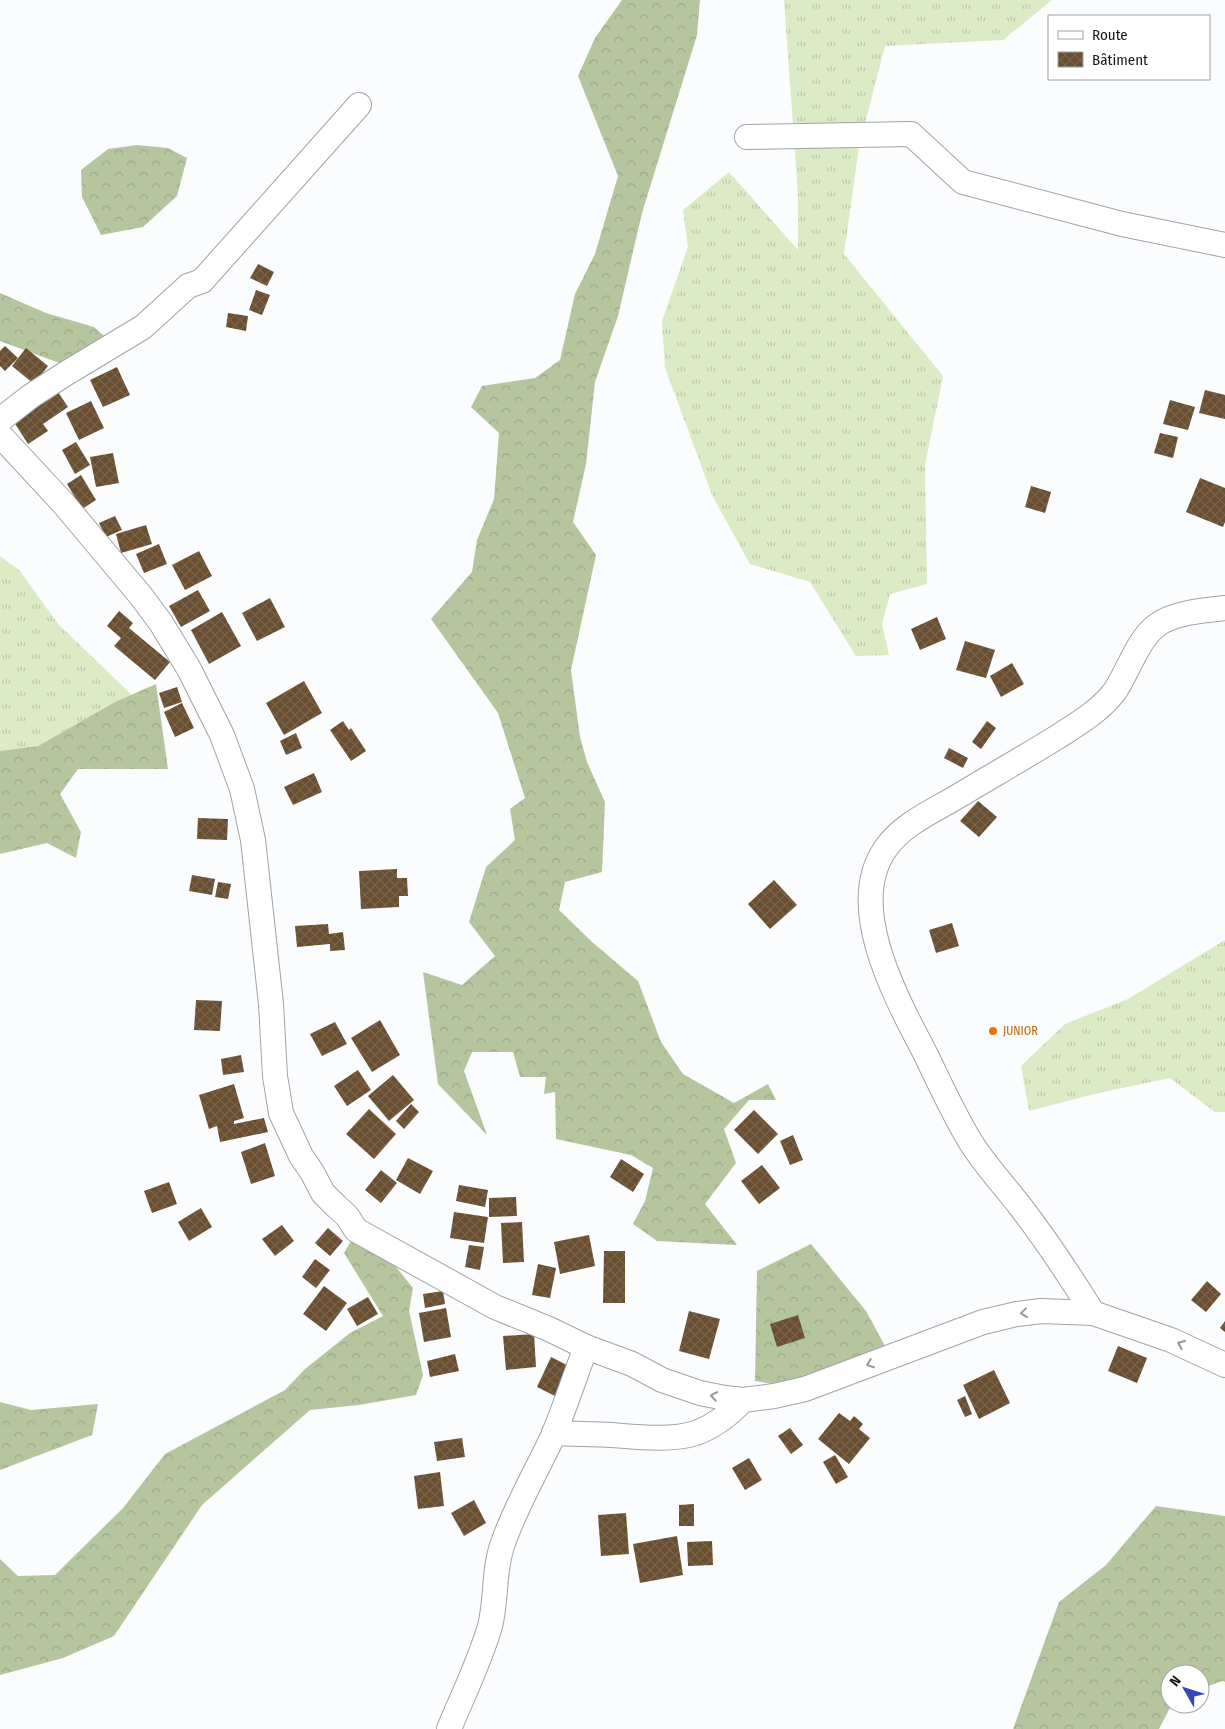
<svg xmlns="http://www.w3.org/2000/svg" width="1225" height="1729" viewBox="0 0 1225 1729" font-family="'Fira Sans Condensed',sans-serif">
<defs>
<pattern id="grass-tufts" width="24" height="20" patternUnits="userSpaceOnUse" patternTransform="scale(1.25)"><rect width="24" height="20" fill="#dbebc6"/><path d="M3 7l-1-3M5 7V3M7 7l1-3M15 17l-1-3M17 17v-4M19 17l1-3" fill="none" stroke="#bbc9aa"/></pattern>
<pattern id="forest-crowns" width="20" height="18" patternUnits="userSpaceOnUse" patternTransform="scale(1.25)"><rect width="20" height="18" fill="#b5c69e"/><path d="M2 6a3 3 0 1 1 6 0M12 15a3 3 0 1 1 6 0" fill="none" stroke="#9ba988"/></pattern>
<pattern id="building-cross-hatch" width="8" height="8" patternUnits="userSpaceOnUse" patternTransform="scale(1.25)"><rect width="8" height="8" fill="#694e30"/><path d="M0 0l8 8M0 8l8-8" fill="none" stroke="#79634c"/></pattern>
</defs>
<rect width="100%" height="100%" fill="#fafcfe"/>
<!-- grass -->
<g fill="url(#grass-tufts)">
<path d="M784,0h268l-49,40 -118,6 -26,101 -15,107 99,122 -18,89 2,119 -37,10 -8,30 7,31 -33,1 -46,-74 -60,-18 -37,-67 -48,-129 -3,-47 26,-74 -5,-37 46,-38 69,78v-56z"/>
<path d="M0,556l19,14 40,55 73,70 -17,7 -77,44 -38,5z"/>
<path d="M1225,940v172h-10l-45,-34 -76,16 -65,17 -8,-45 44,-42 63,-25z"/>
</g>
<!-- forest -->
<g fill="url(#forest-crowns)">
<path d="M622,0h78l-3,35 -55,178 -24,103 -23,66 -9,82 -13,58 23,33 -25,115 9,67 7,25 18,40 -3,70 -37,10 -6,28 32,31 47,40 23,61 22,32 51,29 34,-19 8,16h-27l-25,29 12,34 -31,41 32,41 -80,-4 -24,-17 12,-23 8,-33 -22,-13 -75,-16 -1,-47 -11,2 2,-17h-26l-7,-25h-41l-8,19 23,64 -49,-51 -15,-112 39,13 33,-29 -26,-34 17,-55 29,-27 -5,-31 15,-11 -27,-85 -67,-94 41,-47 5,-32 17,-41 5,-66 -28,-26 11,-21 53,-8 25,-18 15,-66 20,-40 23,-78 -40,-100 17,-38z"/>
<path d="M137,145l31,3 19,10 -10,38 -34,31 -42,8 -19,-38 -1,-27 27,-21z"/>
<path d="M0,293l46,20 48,14 18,16 -28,29 -79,-29 -5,-2z"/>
<path d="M156,684l12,85h-90l-18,25 21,38 -5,26 -29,-15 -47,11v-103l38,-5 77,-44z"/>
<path d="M351,1241l37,16 25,31 -4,23 14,64 -7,20 -57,10 -49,5 -108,95 -88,131 -51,22 -63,17v-116l18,17 37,-1 68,-67 42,-54 120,-64 20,-21 45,-36 33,-17 -39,-63z"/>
<path d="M811,1244l55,67 19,35 -46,20 -53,20 -31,-5 2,-110z"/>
<path d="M0,1402l31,8 67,-6 -6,31 -92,35z"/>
<path d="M1156,1506l69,10v166l-3,-1 -22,8v-15h-30v30h2l-13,25h-146l46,-127 47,-37z"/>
</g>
<!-- building -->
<g fill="url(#building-cross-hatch)">
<path d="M258,264l16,8 -7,14 -17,-8z"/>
<path d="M256,290l14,5 -8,20 -13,-5z"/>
<path d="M228,313l20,3 -2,15 -20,-4z"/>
<path d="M5,346l13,12 -13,13 -5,-5v-15z"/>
<path d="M26,348l22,18 -14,18 -22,-18z"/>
<path d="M117,367l13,28 -27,12 -13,-27z"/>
<path d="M56,389l12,18 -25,17 5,7 -20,13 -16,-25z"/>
<path d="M1205,390l20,5v24l-26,-6z"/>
<path d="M1170,400l25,7 -7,23 -25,-6z"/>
<path d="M91,401l13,27 -25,12 -13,-27z"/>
<path d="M1160,433l18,4 -5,21 -19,-5z"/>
<path d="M76,442l14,23 -15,9 -13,-24z"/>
<path d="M113,453l6,30 -23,4 -6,-30z"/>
<path d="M81,475l15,25 -14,9 -15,-25z"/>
<path d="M1200,478l25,10v34l-2,5 -37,-15z"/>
<path d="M1031,486l20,6 -6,21 -20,-6z"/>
<path d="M115,516l7,14 -16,7 -7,-14z"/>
<path d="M146,525l6,19 -31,9 -5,-19z"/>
<path d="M159,544l8,20 -23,9 -8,-19z"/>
<path d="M199,551l13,25 -27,14 -13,-25z"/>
<path d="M198,590l12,21 -29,16 -12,-21z"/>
<path d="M270,598l15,29 -28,14 -15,-28z"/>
<path d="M119,611l14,12 -4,5 41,34 -15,18 -41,-34 7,-8 -14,-12z"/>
<path d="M222,612l19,34 -32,18 -18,-34z"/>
<path d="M937,617l9,22 -26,11 -9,-21z"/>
<path d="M965,641l30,9 -9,28 -30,-8z"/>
<path d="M1012,663l12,21 -23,13 -11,-21z"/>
<path d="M304,681l18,32 -38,22 -18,-32z"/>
<path d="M177,687l5,15 -18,6 -5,-15z"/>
<path d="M182,703l12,25 -19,9 -11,-25z"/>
<path d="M343,721l6,9 2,-2 15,23 -15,10 -21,-31z"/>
<path d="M987,721l9,7 -15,21 -9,-7z"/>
<path d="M296,733l6,15 -16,7 -6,-14z"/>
<path d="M949,748l19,10 -5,10 -19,-10z"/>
<path d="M314,773l8,19 -29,13 -9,-18z"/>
<path d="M978,801l19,16 -18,20 -19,-16z"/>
<path d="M198,818l30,1 -1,21 -30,-1z"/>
<path d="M397,869v9h10l1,18h-9v11l-38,2 -2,-38z"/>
<path d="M192,875l23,4 -3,16 -23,-4z"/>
<path d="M774,880l23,25 -27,24 -22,-25z"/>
<path d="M218,882l13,2 -3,15 -13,-2z"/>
<path d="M952,923l7,23 -23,7 -7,-23z"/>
<path d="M328,924l1,10 14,-2 2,18 -15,1v-7l-33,3 -2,-21z"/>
<path d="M196,1000l26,1 -2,30 -26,-1z"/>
<path d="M380,1020l20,35 -28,17 -21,-34z"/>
<path d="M335,1022l12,22 -25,12 -12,-22z"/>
<path d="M241,1055l3,17 -21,3 -2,-16z"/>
<path d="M358,1070l13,20 -24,16 -13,-20z"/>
<path d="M393,1075l21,25 -25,21 -21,-25z"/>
<path d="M234,1084l10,34 -10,3v3l30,-6 4,14 -48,10 -3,-16 -8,3 -10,-34z"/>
<path d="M411,1104l8,8 -15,17 -8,-8z"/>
<path d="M369,1109l27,25 -22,25 -28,-25z"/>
<path d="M754,1110l24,24 -20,20 -24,-24z"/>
<path d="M793,1135l10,25 -13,5 -10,-24z"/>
<path d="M265,1143l10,33 -24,8 -10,-32z"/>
<path d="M408,1158l25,13 -13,23 -24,-14z"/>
<path d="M621,1159l23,15 -11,18 -23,-15z"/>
<path d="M762,1165l18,23 -21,16 -18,-23z"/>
<path d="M381,1170l16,13 -16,20 -16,-13z"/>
<path d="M169,1182l8,22 -25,9 -8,-22z"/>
<path d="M459,1185l29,5 -3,17 -29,-6z"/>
<path d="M516,1197l1,19 -28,1v-19z"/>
<path d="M201,1208l11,19 -23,14 -11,-19z"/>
<path d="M454,1212l34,5 -4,26 -34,-5z"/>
<path d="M522,1222l2,40 -21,1 -2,-40z"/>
<path d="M282,1225l12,16 -19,15 -13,-17z"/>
<path d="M328,1228l15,13 -13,15 -15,-13z"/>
<path d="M589,1235l6,31 -35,8 -6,-32z"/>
<path d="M469,1245l15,2 -4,23 -15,-3z"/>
<path d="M604,1251h21v52h-22z"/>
<path d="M315,1259l15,11 -14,18 -14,-11z"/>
<path d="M538,1264l18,4 -6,30 -18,-3z"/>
<path d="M1207,1281l14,13 -15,18 -15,-12z"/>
<path d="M324,1286l23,17 -21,28 -23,-17z"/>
<path d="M443,1291l2,13 -20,4 -2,-14z"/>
<path d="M368,1297l10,17 -21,12 -10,-17z"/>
<path d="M446,1308l5,29 -27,5 -5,-29z"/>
<path d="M689,1311l31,8 -11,40 -30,-8z"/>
<path d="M798,1315l7,23 -28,9 -7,-23z"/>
<path d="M1225,1321v11l-5,-4z"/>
<path d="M534,1334l2,33 -30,3 -3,-34z"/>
<path d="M1118,1346l29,12 -10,25 -29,-12z"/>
<path d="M455,1354l4,17 -29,6 -3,-16z"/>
<path d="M551,1357l22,11 -14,30 -22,-11z"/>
<path d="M994,1370l16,33 -31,16 -16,-34z"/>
<path d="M965,1396l7,18 -7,3 -8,-17z"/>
<path d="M839,1413l11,8 4,-5 9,8 -4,5 11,9 -21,26 -31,-25z"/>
<path d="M790,1428l13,17 -12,9 -13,-18z"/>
<path d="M462,1438l3,19 -28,4 -3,-19z"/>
<path d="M835,1455l13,22 -12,7 -13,-22z"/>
<path d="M749,1458l13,22 -17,10 -13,-22z"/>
<path d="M440,1472l4,34 -26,3 -4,-33z"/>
<path d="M474,1500l12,23 -22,13 -13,-23z"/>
<path d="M694,1504v22h-15v-21z"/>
<path d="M626,1513l3,41 -28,2 -3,-41z"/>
<path d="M677,1536l6,39 -43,8 -7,-39z"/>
<path d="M712,1541l1,24 -25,1 -1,-24z"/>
</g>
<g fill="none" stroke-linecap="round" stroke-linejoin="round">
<defs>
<g id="minor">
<path d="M747,137l164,-3 52,48 159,42 103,21"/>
<path d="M0,420l31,-24 34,-22 78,-47 45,-41 14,-5 157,-176"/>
<path d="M0,435l63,68 78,93 20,27 28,46 33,66 20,54 11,51 18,164 4,72 6,37 20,43 11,16 11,21 13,13 11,10 9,14 139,77 54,22 37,18 46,17 30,16 38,13 25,5 18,2 31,-4 31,-7 178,-67 34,-8 24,-3 52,2 78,27 54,25"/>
<path d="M1093,1313c-23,-37 -47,-73 -73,-107 -17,-22 -36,-42 -50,-65 -17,-28 -30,-57 -44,-86 -28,-54 -82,-149 -40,-207 16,-23 45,-36 69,-50 35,-21 70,-41 104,-62 20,-13 42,-26 56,-45 12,-18 24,-53 41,-65 15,-13 49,-16 69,-18"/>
<path d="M554,1433c19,1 39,1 58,2 25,2 60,6 84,-2 19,-7 34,-19 47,-33"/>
<path d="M449,1729c14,-34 31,-68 41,-103 7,-27 3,-56 13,-83 13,-37 33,-71 50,-107 12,-29 22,-60 33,-89"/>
</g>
</defs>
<!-- minor casing -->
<use href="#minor" stroke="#a1a3a7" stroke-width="26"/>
<!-- minor -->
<use href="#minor" stroke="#fff" stroke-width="24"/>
</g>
<!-- one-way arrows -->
<defs><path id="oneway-chevron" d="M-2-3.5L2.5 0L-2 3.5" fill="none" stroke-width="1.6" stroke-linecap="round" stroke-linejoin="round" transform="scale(1.25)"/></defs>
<g stroke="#979798">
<use href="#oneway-chevron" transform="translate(1024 1313) rotate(173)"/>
<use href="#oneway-chevron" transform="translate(1181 1344) rotate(-157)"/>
<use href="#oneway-chevron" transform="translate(870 1364) rotate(159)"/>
<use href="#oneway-chevron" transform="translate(714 1396) rotate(-170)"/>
</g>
<!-- markers -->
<circle fill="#e8710a" stroke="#fff" stroke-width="2" cx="993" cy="1031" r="5"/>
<g text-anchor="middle" stroke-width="5" stroke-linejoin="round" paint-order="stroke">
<!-- food labels -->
<g font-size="12" fill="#c56008" stroke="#fff" text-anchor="start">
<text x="1003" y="1035">JUNIOR</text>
</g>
</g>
<!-- legend -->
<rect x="1048" y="15" width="162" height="65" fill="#ffffff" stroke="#a2a2a3"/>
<rect x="1058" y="31" width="25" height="8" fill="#ffffff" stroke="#a2a2a3"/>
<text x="1092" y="40" font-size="15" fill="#171719">Route</text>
<rect x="1058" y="52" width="25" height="15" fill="url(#building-cross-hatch)" stroke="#a2a2a3"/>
<text x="1092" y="65" font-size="15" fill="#171719">Bâtiment</text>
<!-- north arrow -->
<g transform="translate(1185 1689) rotate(309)"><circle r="24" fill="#ffffff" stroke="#a2a2a3"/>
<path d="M0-4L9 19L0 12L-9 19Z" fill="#3547b9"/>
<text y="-8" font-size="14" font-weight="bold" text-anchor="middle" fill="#171719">N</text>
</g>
</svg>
